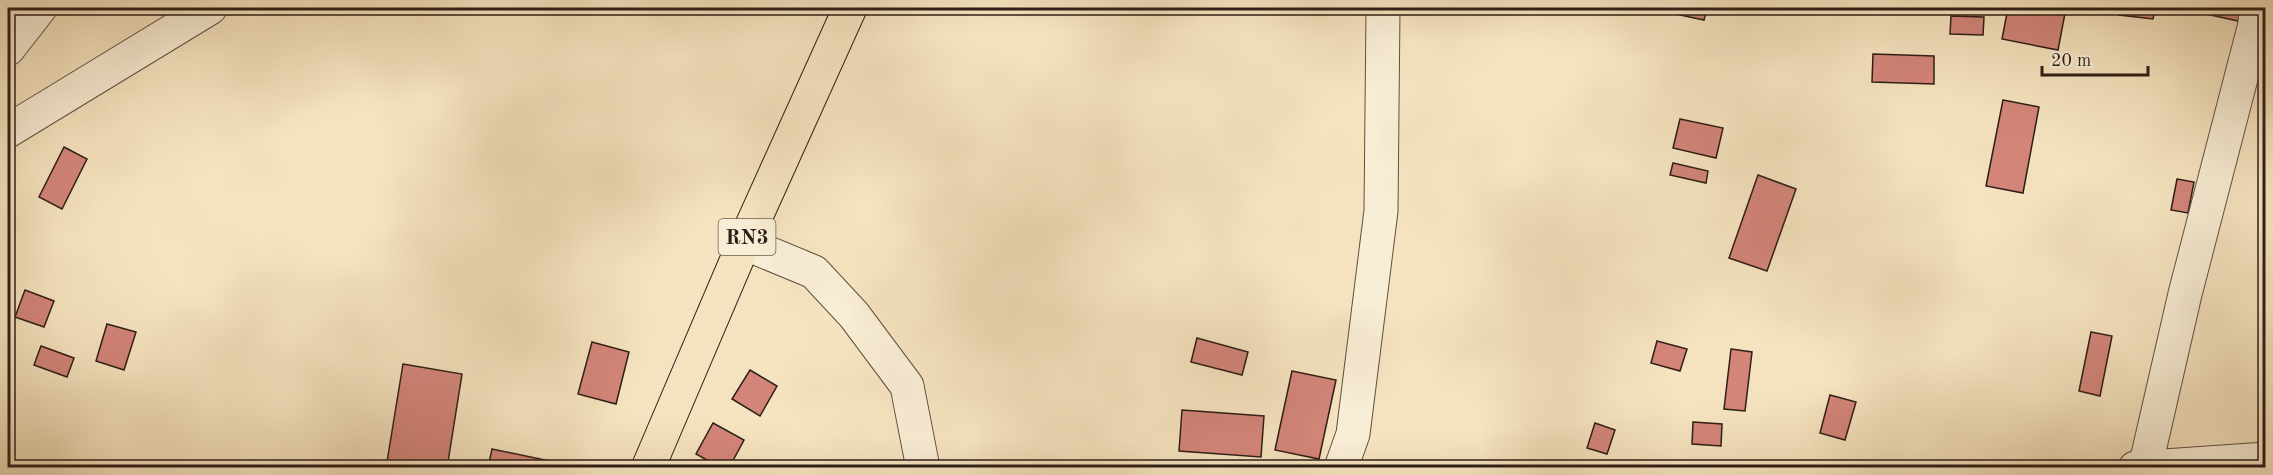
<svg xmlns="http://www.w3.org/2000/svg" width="2273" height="475" viewBox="0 0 2273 475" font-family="'Old Standard TT',serif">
<rect width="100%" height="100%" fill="#f5e3bf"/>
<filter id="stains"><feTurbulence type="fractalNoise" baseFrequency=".00333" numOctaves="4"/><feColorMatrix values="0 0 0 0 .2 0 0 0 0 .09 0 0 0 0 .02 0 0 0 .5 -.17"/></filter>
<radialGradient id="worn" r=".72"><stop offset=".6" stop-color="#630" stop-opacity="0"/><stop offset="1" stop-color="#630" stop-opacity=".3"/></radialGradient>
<!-- building -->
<g fill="#d3857a" stroke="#2e1e17" stroke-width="1.5">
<path d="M1676,8h31l-3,12 -29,-6z"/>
<path d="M1898,8h21l-1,4z"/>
<path d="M2008,8h58l-8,42 -56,-11z"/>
<path d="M2120,8h35l-2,11 -34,-4z"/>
<path d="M2179,8h62l-3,13z"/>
<path d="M1951,16l33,1 -1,18 -33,-1z"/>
<path d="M1873,54l61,2v28l-62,-2z"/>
<path d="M2003,100l36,7 -16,86 -37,-7z"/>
<path d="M1680,119l43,9 -7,30 -43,-10z"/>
<path d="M64,147l23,12 -25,50 -23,-12z"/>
<path d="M1673,163l35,8 -2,12 -36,-8z"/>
<path d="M1758,175l38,14 -29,82 -38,-13z"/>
<path d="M2177,179l17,3 -6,31 -17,-3z"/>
<path d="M8,232l6,4 -6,12z"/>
<path d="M25,290l29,11 -10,26 -29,-10z"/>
<path d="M107,324l29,8 -12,38 -28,-9z"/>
<path d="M2091,332l21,4 -12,60 -21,-5z"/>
<path d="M1197,338l51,14 -6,23 -51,-13z"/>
<path d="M1657,341l30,8 -7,22 -29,-8z"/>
<path d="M592,342l37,10 -13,52 -38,-10z"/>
<path d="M41,346l33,12 -7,19 -33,-12z"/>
<path d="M1731,349l21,3 -7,59 -21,-2z"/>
<path d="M403,364l59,10 -15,94h-61z"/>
<path d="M750,370l27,16 -17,30 -28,-17z"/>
<path d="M1292,371l44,9 -17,79 -44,-9z"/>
<path d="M1830,395l26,7 -11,38 -25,-7z"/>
<path d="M1182,410l82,6 -3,41 -82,-6z"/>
<path d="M1693,422l29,2 -1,22 -29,-2z"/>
<path d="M713,423l31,17 -15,28h-8l-25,-14z"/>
<path d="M1595,423l20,7 -8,24 -20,-6z"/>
<path d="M492,449l91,19h-95z"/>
</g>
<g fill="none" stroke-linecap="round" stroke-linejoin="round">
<defs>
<g id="minor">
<path d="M8,49l32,-41"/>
<path d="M8,131l202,-123"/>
<path d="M744,243l70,29 40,43 53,71 16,82"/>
<path d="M1341,468l12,-34 28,-223 2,-203"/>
<path d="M2135,468l131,-9"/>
<path d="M2145,468l40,-174 69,-266 3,-20"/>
</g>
<path id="highway" d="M648,468l96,-225 106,-235"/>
</defs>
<!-- minor casing -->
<use href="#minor" stroke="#604f41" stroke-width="35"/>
<!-- highway casing -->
<use href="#highway" stroke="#2e1e17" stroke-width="35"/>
<!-- minor -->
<use href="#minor" stroke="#f8edd5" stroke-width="33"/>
<!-- highway -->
<use href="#highway" stroke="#f5e3bf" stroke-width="33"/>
</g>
<g text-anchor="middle" stroke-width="5" stroke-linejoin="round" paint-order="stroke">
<!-- shield labels -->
<rect fill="#f8edd5" stroke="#6b5c50" stroke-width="1.5" x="718.5" y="219" width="57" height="36" rx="4.5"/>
<g font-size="21" font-weight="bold" fill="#2e1e17">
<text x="747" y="244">RN3</text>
</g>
</g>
<!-- margin -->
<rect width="2273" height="475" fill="none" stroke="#f5e3bf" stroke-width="30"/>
<rect x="9" y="9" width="2255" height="457" fill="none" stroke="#2e1e17" stroke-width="3"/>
<rect x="15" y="15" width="2243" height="445" fill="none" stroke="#2e1e17" stroke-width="1.5"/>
<!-- scale -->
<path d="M2042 66v9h106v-9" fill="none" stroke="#2e1e17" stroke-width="3"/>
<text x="2051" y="66" font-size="18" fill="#2e1e17" stroke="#f8edd5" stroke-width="4.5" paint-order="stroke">20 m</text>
<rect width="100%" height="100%" filter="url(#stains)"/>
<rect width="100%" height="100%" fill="url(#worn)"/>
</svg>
